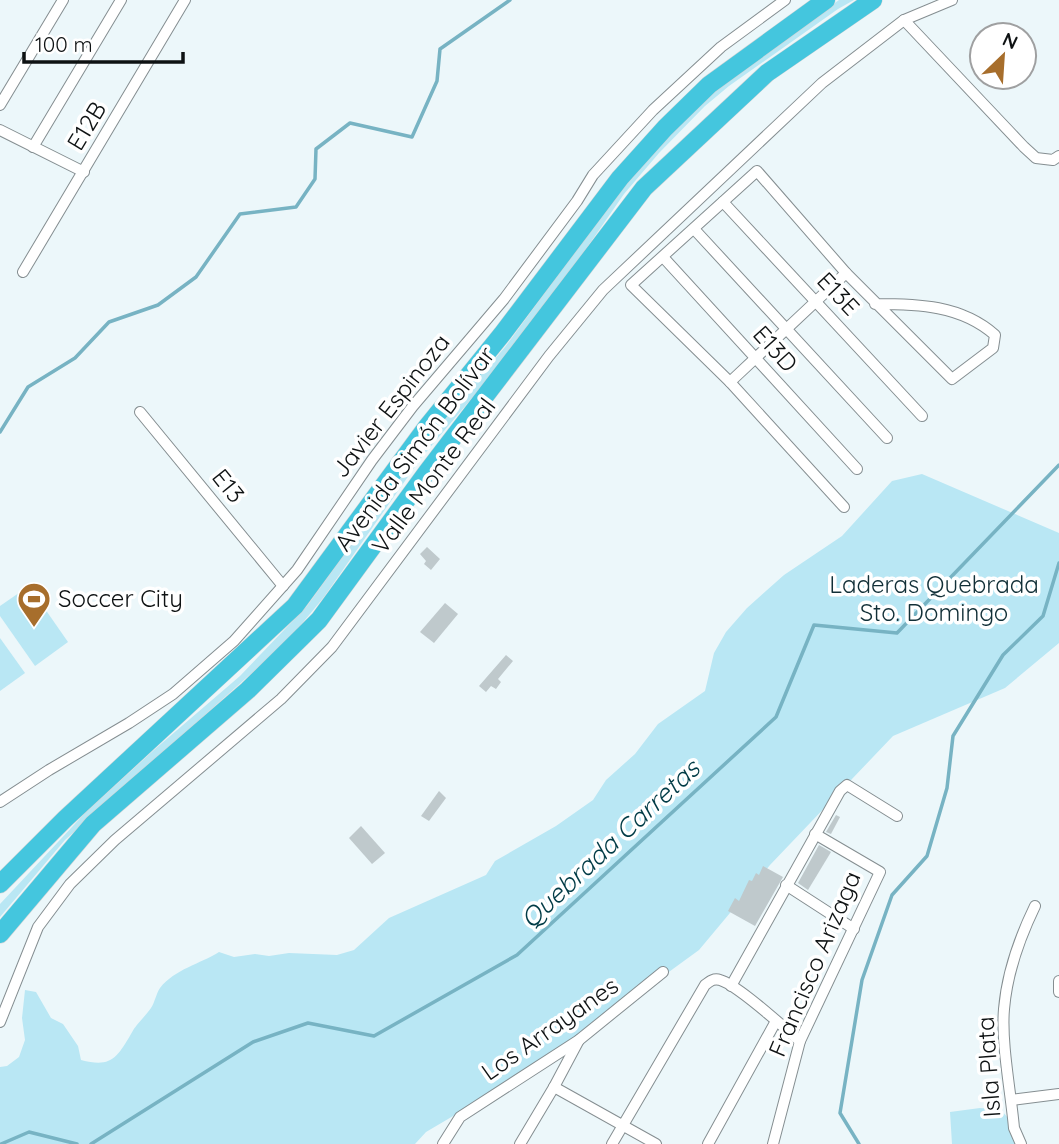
<svg xmlns="http://www.w3.org/2000/svg" width="1059" height="1144" viewBox="0 0 1059 1144" font-family="Quicksand,sans-serif">
<rect width="100%" height="100%" fill="#ecf7fa"/>
<!-- green -->
<g fill="#b9e7f4">
<path d="M839,0h15l-16,9 -109,77 -24,20 -46,47 -35,41 -47,68 -82,109 -74,87 -97,139 -24,29 -37,37 -198,177 -65,77v-13l86,-92 69,-63 85,-73 67,-70 128,-177 70,-82 131,-178 77,-78z"/>
<path d="M922,474l137,59v110l-54,45 -112,48 -123,129 -71,85 -92,67 -35,29 -146,86 -11,12h-415v-77l7,-1 12,-9 6,-17 -3,-22 3,-28 11,2 15,26 12,6 15,22 3,14c30,8 36,-2 50,-26 5,-10 14,-17 20,-26 4,-6 5,-14 9,-20 15,-19 40,-24 59,-36l15,5 21,-3 14,2 20,-3 48,2 17,-5 35,-32 97,-43 9,-14 61,-35 37,-26 13,-20 29,-26 23,-30 47,-33 9,-38 12,-21 21,-24 37,-33 58,-39 50,-55z"/>
<path d="M29,586l39,56 -33,24 -35,-50v-10z"/>
<path d="M0,638l25,35 -25,18z"/>
<path d="M980,1108l21,2 8,9 8,25h-65l-2,-32z"/>
</g>
<g fill="none" stroke-linecap="round" stroke-linejoin="round">
<!-- stream -->
<g stroke="#77b3c3" stroke-width="3.5">
<path d="M0,432l28,-45 47,-29 34,-36 49,-17 38,-28 44,-63 56,-7 19,-28 1,-30 34,-26 62,14 25,-56 3,-32 70,-49"/>
<path d="M1,1144l28,-12 48,12"/>
<path d="M91,1144l162,-102 55,-19 66,13 143,-81 259,-238 38,-92 83,8 162,-168"/>
<path d="M859,1144l-19,-31 22,-133 30,-85 35,-39 20,-68 6,-52 50,-81 40,-39 16,-53"/>
</g>
</g>
<!-- building -->
<g fill="#bfc9cc">
<path d="M427,547l13,12 -9,11 -7,-6 2,-3 -6,-7z"/>
<path d="M445,603l13,11 -24,29 -14,-11z"/>
<path d="M506,655l7,6 -15,18 3,3 -5,7 -5,-3 -5,6 -7,-6z"/>
<path d="M439,791l7,7 -17,23 -8,-5z"/>
<path d="M836,815l4,2 -9,17 -5,-2z"/>
<path d="M361,826l24,27 -13,11 -23,-26z"/>
<path d="M819,845l12,7 -23,38 -10,-7z"/>
<path d="M763,866l20,11 -28,49 -27,-15 7,-13 4,3 10,-21 3,1 4,-8 3,2z"/>
</g>
<g fill="none" stroke-linecap="round" stroke-linejoin="round">
<defs>
<g id="minor">
<path d="M904,20l120,127 12,11 17,2 6,-4"/>
<path d="M0,105l63,-105"/>
<path d="M0,130l84,42"/>
<path d="M33,147l88,-147"/>
<path d="M723,202l199,214"/>
<path d="M694,229l193,209"/>
<path d="M663,257l194,212"/>
<path d="M23,272l162,-272"/>
<path d="M730,382l116,-109"/>
<path d="M140,412l143,174"/>
<path d="M844,507l-114,-125 -99,-97 126,-114 89,102 106,106 41,-31 2,-13c-34,-30 -77,-31 -120,-31"/>
<path d="M0,802l49,-32 80,-47 44,-29 61,-53 63,-71 75,-110 41,-54 91,-107 73,-98 16,-26 60,-65 68,-63 64,-47"/>
<path d="M786,885l68,44"/>
<path d="M1059,981v11"/>
<path d="M731,986l109,-195 7,-6 50,31"/>
<path d="M0,1022l38,-95 32,-43 45,-44 166,-141 51,-52 217,-291 54,-66 219,-207 82,-63 48,-20"/>
<path d="M554,1087l102,57"/>
<path d="M1011,1100l48,-6"/>
<path d="M443,1144l17,-27 119,-77 84,-68"/>
<path d="M520,1144l34,-57 25,-47"/>
<path d="M612,1144l93,-159c5,-4 9,-7 15,-5 18,5 63,47 80,61"/>
<path d="M708,1144l68,-123"/>
<path d="M773,1144l27,-103 80,-169 -65,-38"/>
<path d="M1021,1144l-7,-16c-3,-35 -13,-85 -10,-119 3,-36 15,-70 31,-103"/>
</g>
<g id="trunk">
<path d="M0,884l65,-65 230,-213 131,-178 77,-95 117,-155 45,-50 44,-43 117,-85"/>
<path d="M0,934l93,-110 155,-134 71,-70 108,-148 217,-284 123,-115 106,-73"/>
</g>
</defs>
<!-- minor casing -->
<use href="#minor" stroke="#858e91" stroke-width="12"/>
<!-- trunk casing -->
<use href="#trunk" stroke="#d4d4d5" stroke-width="19"/>
<!-- minor -->
<use href="#minor" stroke="#fff" stroke-width="10"/>
<!-- trunk -->
<use href="#trunk" stroke="#44c6de" stroke-width="18"/>
</g>
<!-- icons -->
<defs>
<symbol id="stadium-pin" viewBox="-11 -11 22 30"><path d="M0 17L-7.5 6A9.5 9.5 0 1 1 7.5 6Z" fill="#a76e2c" stroke="#fff"/><path d="M0-5a6.5 5 0 1 0 0 10a6.5 5 0 1 0 0-10ZM-3.5-1.8h7v3.6h-7Z" fill="#fff"/></symbol>
</defs>
<g fill-rule="evenodd">
<use href="#stadium-pin" x="15" y="580" width="38" height="52"/>
</g>
<g text-anchor="middle" stroke-width="7" stroke-linejoin="round" paint-order="stroke">
<!-- street labels -->
<g font-size="24" fill="#0e1213" stroke="#fff">
<text transform="translate(87 126) rotate(-59)" y="8">E12B</text>
<text transform="translate(838 294) rotate(47)" y="8">E13E</text>
<text transform="translate(775 349) rotate(48)" y="8">E13D</text>
<text transform="translate(391 406) rotate(-52)" y="8">Javier Espinoza</text>
<text transform="translate(415 449) rotate(-53)" y="8">Avenida Simón Bolívar</text>
<text transform="translate(434 476) rotate(-53)" y="8">Valle Monte Real</text>
<text transform="translate(228 486) rotate(51)" y="8">E13</text>
<text transform="translate(815 964) rotate(-67)" y="8">Francisco Arizaga</text>
<text transform="translate(550 1029) rotate(-35)" y="8">Los Arrayanes</text>
<text transform="translate(989 1067) rotate(-94)" y="8">Isla Plata</text>
</g>
<!-- park labels -->
<g font-size="24" fill="#112f37" stroke="#fff">
<text x="934" y="593">Laderas Quebrada<tspan x="934" dy="28">Sto. Domingo</tspan></text>
</g>
<!-- poi labels -->
<g font-size="24" fill="#0e1213" stroke="#fff" text-anchor="start">
<text x="58" y="607">Soccer City</text>
</g>
<!-- water labels -->
<g font-size="26" font-style="italic" fill="#003b46" stroke="#fff">
<text transform="translate(610 844) rotate(-43)" y="9">Quebrada Carretas</text>
</g>
</g>
<!-- north arrow -->
<g transform="translate(1003 56) rotate(25)"><circle r="33" fill="#ffffff" stroke="#9fa0a1" stroke-width="2"/>
<path d="M0-5L12 26L0 18L-12 26Z" fill="#a76e2c"/>
<text y="-10" font-size="19" font-weight="bold" text-anchor="middle" fill="#0e1213">N</text>
</g>
<!-- scale -->
<path d="M24 52v10h159v-10" fill="none" stroke="#0e1213" stroke-width="3.5"/>
<text x="35" y="52" font-size="21" fill="#0e1213" stroke="#ffffff" stroke-width="5" paint-order="stroke">100 m</text>
</svg>
